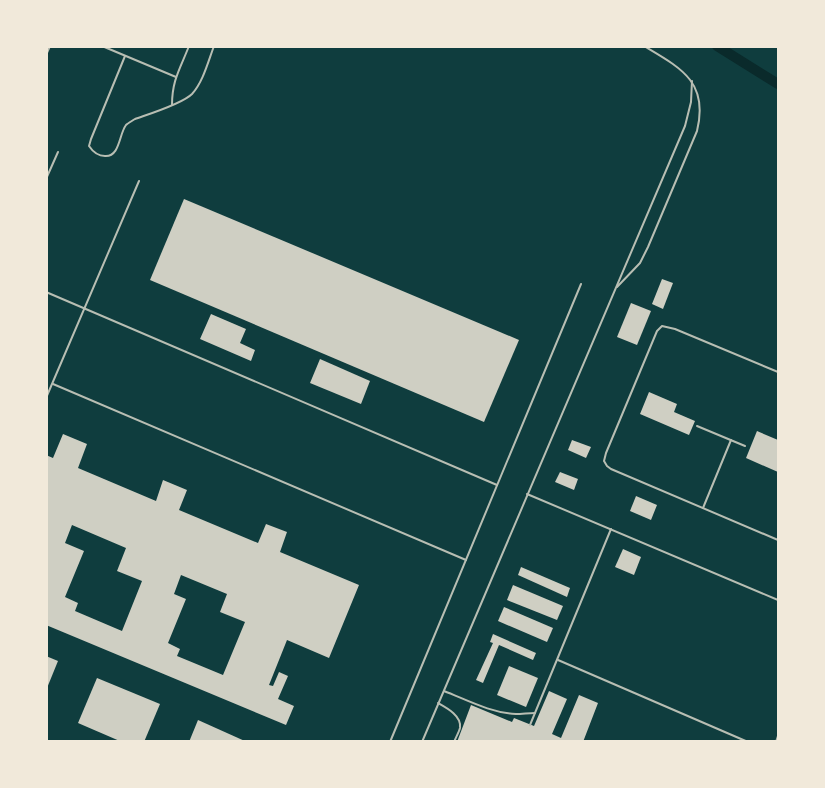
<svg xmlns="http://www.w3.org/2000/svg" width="825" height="788" viewBox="0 0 825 788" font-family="'PT Sans Narrow',sans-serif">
<rect width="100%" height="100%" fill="#0f3d3e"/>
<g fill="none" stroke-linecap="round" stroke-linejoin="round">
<!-- canal -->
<path stroke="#0a2a2b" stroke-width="10" d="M717,46l61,38"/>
</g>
<!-- building -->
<g fill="#cfcfc3" fill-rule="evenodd">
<path d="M184,199l335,141 -35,82 -334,-142z"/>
<path d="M662,279l11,4 -10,26 -11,-5z"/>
<path d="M631,303l20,8 -14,34 -20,-8z"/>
<path d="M211,314l35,15 -6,14 15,7 -4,11 -51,-22z"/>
<path d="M320,359l50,22 -9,23 -51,-21z"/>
<path d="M649,392l28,12 -3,8 21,9 -6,14 -49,-21z"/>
<path d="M757,431l21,9v32l-32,-14z"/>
<path d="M63,434l24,10 -9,24 78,33 7,-21 24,10 -8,20 79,33 8,-19 21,8 -7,20 79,33 -30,73 -42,-18 -18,45 4,1 6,-14 9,4 -10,23 16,7 -8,19 -240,-100v-170l7,3zM72,525l54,23 -9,23 25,10 -20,50 -47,-20 3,-8 -13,-6 19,-46 -19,-8zM181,575l46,19 -7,18 25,10 -22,53 -46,-19 3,-7 -12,-6 18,-44 -12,-5z"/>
<path d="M572,440l19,7 -5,11 -18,-8z"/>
<path d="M560,472l18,7 -4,11 -19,-8z"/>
<path d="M636,496l21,9 -6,15 -21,-9z"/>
<path d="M623,549l18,8 -7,18 -19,-8z"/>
<path d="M521,567l49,21 -3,9 -49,-22z"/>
<path d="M513,585l50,21 -6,14 -50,-20z"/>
<path d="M504,607l49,21 -6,14 -49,-21z"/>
<path d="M493,634l43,19 -3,7 -34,-15 -16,38 -7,-3 17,-37 -3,-1z"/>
<path d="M46,656l12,5 -11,27h-1z"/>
<path d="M509,666l29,12 -12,29 -29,-12z"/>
<path d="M97,678l63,26 -16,38h-22l-44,-19z"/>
<path d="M549,691l18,8 -15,35 9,4 18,-43 19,8 -15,39h-126l14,-37 41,17 2,-4 20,8z"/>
<path d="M198,720l49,22h-58z"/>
</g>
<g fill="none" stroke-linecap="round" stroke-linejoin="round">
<!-- service -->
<g stroke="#b8beb3" stroke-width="2">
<path d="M102,46l74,31"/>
<path d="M46,55l4,-9"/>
<path d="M125,56l-34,83 -2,7c4,6 9,10 16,10 15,1 14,-22 21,-31 2,-2 6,-4 9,-6 14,-5 47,-15 57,-25 11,-12 16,-32 22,-48"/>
<path d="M172,105c0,-25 8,-36 17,-59"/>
<path d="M46,179l12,-27"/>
<path d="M617,287l23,-24 8,-16 49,-116c12,-49 -16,-63 -53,-85"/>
<path d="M46,292l451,193"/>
<path d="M778,372l-103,-43 -13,-3 -5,5 -51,122 -2,8 3,5 4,3 167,71"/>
<path d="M53,384l413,176"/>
<path d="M46,398l93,-217"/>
<path d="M697,426l48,20"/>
<path d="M527,494l251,106"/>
<path d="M703,508l28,-68"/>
<path d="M558,660l190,82"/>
<path d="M444,691c23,9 47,22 72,23 6,0 13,-1 19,-1"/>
<path d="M438,703c9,5 24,13 22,25 -1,4 -4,9 -6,14"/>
<path d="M530,725l81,-196"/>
<path d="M390,742l191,-458"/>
<path d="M422,742l263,-616 6,-24 1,-21"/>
<path d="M776,742l2,-6"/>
</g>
</g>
<!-- border -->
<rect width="825" height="788" fill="none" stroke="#f1e9da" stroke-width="96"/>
</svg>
